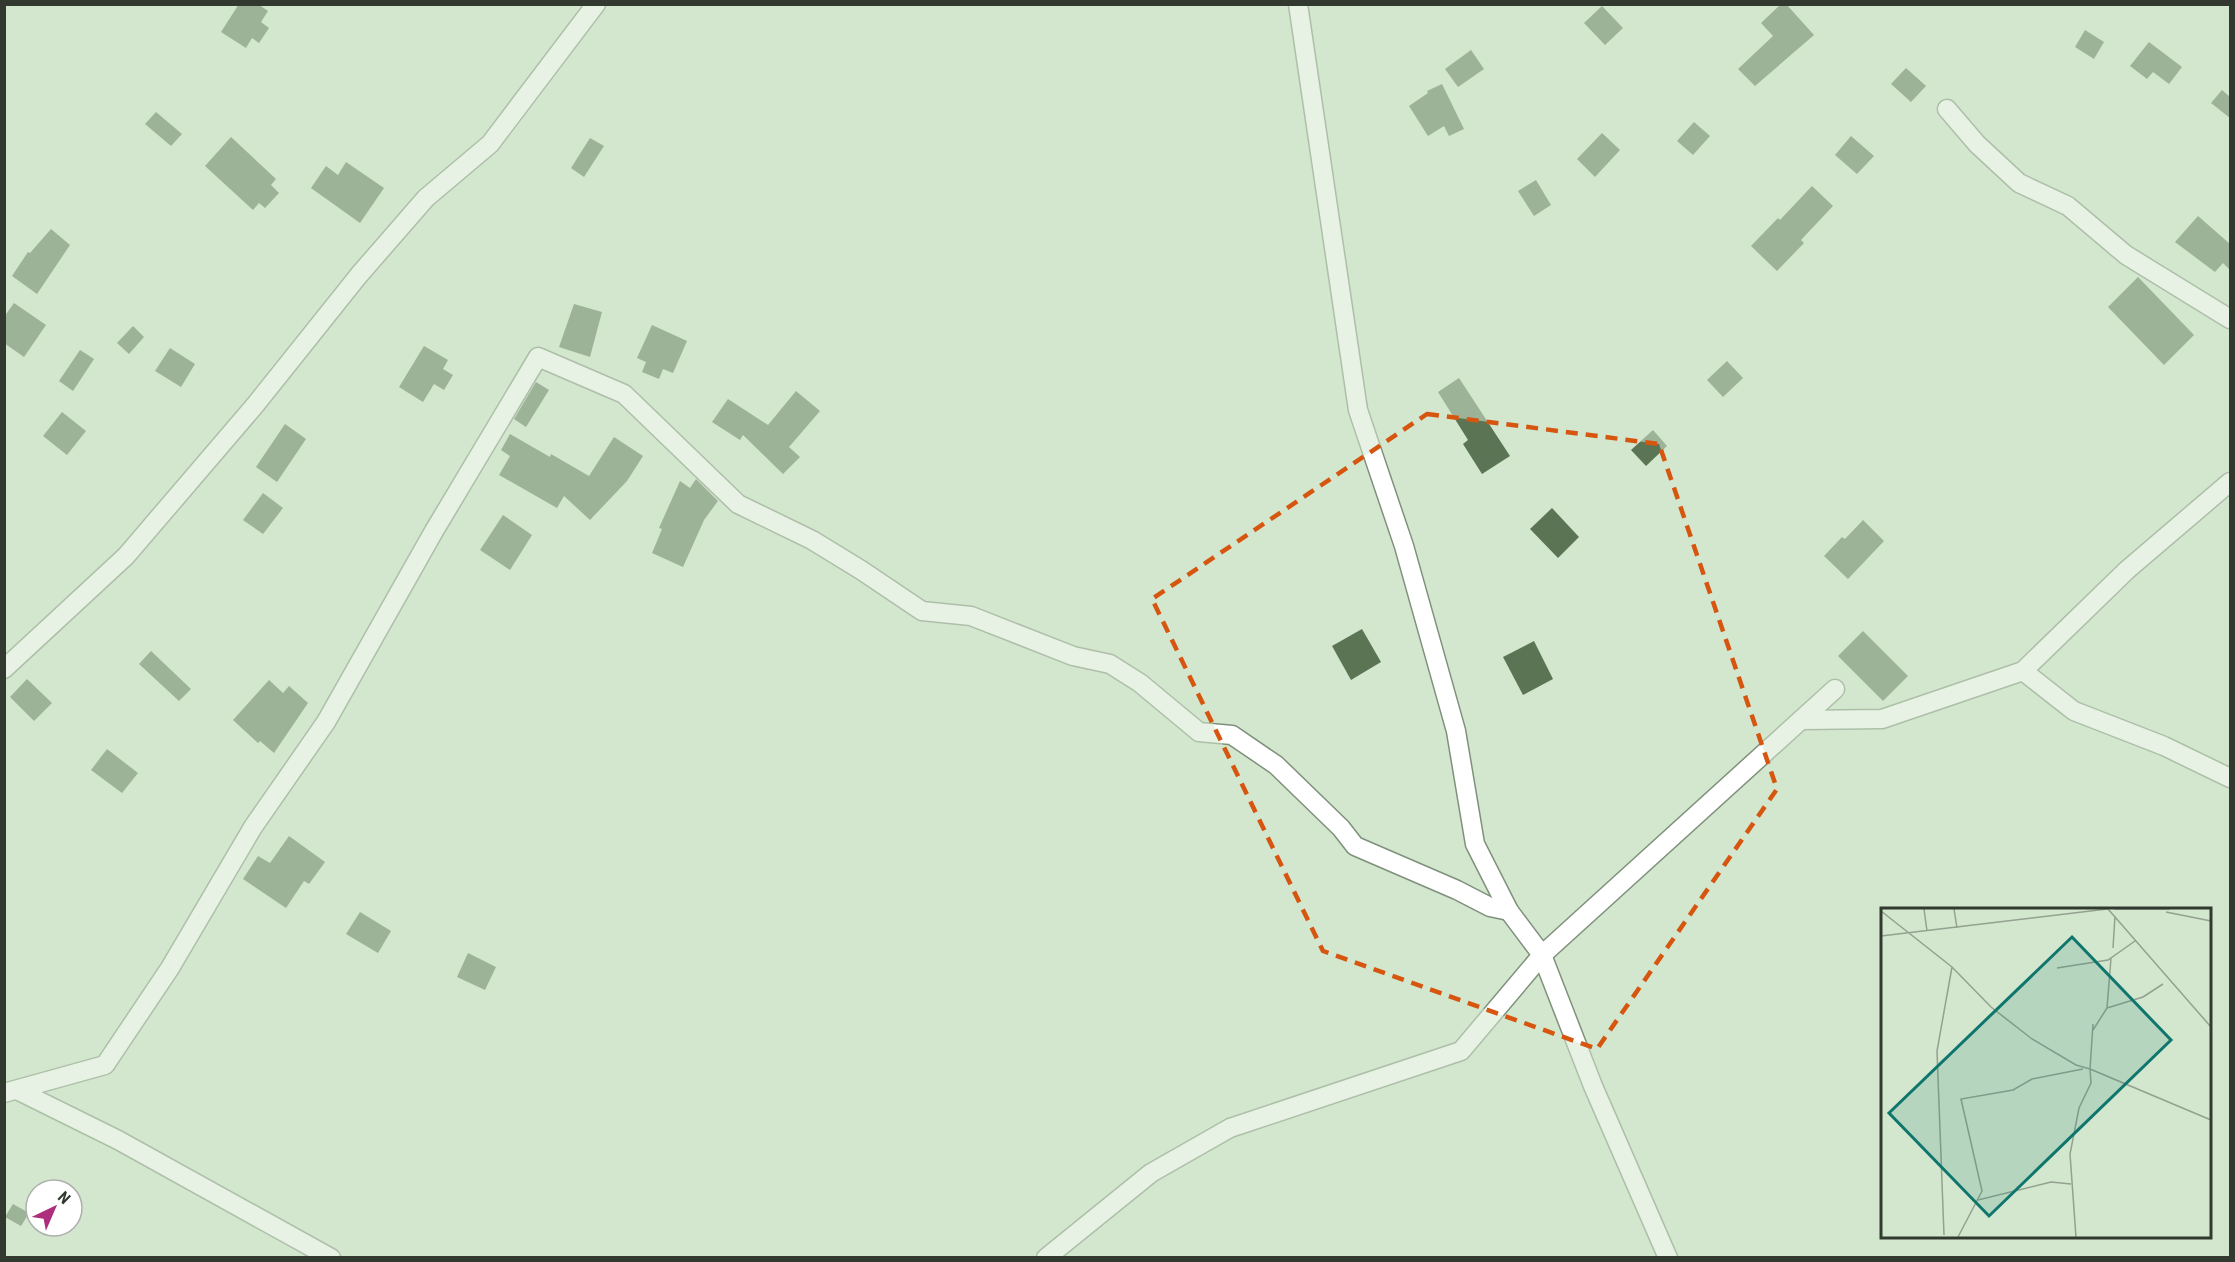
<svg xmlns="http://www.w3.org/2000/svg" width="2235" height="1262" viewBox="0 0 2235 1262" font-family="'Roboto Condensed',sans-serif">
<rect width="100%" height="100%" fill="#d3e6ce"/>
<!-- building -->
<g fill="#5b7554">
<path d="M239,4h19l10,7 -7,11 8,6 -10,15 -7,-5 -6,10 -25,-16z"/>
<path d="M1781,4h5l28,31 -59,51 -17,-17 35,-33 -12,-13z"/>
<path d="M1602,6l21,22 -18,17 -21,-22z"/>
<path d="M2085,30l19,12 -10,17 -19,-12z"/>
<path d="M2149,42l33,25 -13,17 -16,-12 -6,7 -17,-13z"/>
<path d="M1471,50l13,19 -26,18 -13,-18z"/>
<path d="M1906,68l20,18 -15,16 -20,-18z"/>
<path d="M1442,84l22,45 -15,7 -5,-10 -16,10 -19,-30 19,-13 -1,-2z"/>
<path d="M2222,90l8,7v21l-19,-15z"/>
<path d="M156,112l26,22 -11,12 -26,-22z"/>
<path d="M1694,122l16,14 -17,19 -16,-14z"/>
<path d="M1602,133l18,17 -25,27 -18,-18z"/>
<path d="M1851,136l23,20 -17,18 -22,-19z"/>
<path d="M231,137l45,42 -5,6 8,8 -14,15 -6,-5 -6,7 -48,-44z"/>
<path d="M590,138l14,8 -20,31 -13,-9z"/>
<path d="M346,162l38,26 -24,35 -49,-35 15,-22 12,9z"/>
<path d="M1536,180l15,25 -17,11 -16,-25z"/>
<path d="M1812,186l21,20 -32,34 3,3 -27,28 -26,-25 27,-28 2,2z"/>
<path d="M2198,216l32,28v26l-7,-7 -8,9 -40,-30z"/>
<path d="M51,229l19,16 -33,49 -25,-18 16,-24 2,1z"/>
<path d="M2138,277l56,58 -30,30 -56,-58z"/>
<path d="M14,303l32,22 -22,32 -20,-14v-26z"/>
<path d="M574,304l28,8 -12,45 -31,-10z"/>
<path d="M652,325l35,16 -14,32 -10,-4 -4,10 -17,-7 4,-10 -9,-4z"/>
<path d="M133,326l11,11 -15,17 -12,-11z"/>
<path d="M424,346l24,14 -5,9 10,6 -9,15 -10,-6 -11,18 -24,-15z"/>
<path d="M170,348l25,16 -14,23 -26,-16z"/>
<path d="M80,350l14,9 -21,32 -14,-10z"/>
<path d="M1727,361l16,17 -20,19 -16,-17z"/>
<path d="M1459,378l51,78 -28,18 -19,-30 5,-4 -30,-48z"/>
<path d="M536,382l13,8 -23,37 -12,-8z"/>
<path d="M796,391l24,20 -31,36 11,10 -17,17 -40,-39 -3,5 -28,-18 16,-23 40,26z"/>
<path d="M62,412l24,19 -19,24 -24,-19z"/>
<path d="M285,424l21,15 -29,43 -21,-15z"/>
<path d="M1653,430l14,16 -21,20 -15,-16z"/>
<path d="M510,434l40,23 1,-3 38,22 25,-39 29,19 -16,25 -37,39 -26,-24 -7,12 -58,-33 11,-19 -9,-6z"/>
<path d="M696,479l22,22 -14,19 -21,47 -31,-14 10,-24 -3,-1 21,-47 10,7z"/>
<path d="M263,493l20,15 -20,26 -20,-14z"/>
<path d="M1552,508l27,29 -21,21 -28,-29z"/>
<path d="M503,515l29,20 -22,35 -30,-20z"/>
<path d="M1863,520l21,21 -36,38 -24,-23 18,-19 3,2z"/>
<path d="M1362,629l19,33 -30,18 -19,-34z"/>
<path d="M1863,631l45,45 -25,25 -45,-45z"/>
<path d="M1534,641l19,38 -30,16 -20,-38z"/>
<path d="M151,651l40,38 -12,12 -40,-37z"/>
<path d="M27,679l25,24 -18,18 -24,-24z"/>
<path d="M269,680l14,13 6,-7 19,17 -34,50 -14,-12 -2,2 -25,-23z"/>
<path d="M107,749l31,24 -16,20 -31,-23z"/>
<path d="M289,836l36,26 -16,22 -5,-3 -18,27 -43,-29 15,-23 12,7z"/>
<path d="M360,912l31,19 -13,22 -32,-19z"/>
<path d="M468,953l28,14 -11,23 -28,-13z"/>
<path d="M13,1204l16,9 -8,13 -16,-9z"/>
</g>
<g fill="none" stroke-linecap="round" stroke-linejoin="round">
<defs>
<g id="street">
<path d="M1298,4l60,406 46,136 52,185 19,113 34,67 33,44 293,-266"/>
<path d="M1947,109l30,35 42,39 49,23 58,49 104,64"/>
<path d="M4,669l122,-113 130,-152 103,-129 67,-77 64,-54 106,-140"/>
<path d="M2023,671l51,40 90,35 66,32"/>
<path d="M1801,720l81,-1 141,-48 104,-101 103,-88"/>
<path d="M17,1090l101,50 213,118"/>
<path d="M4,1093l101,-28 65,-97 83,-141 73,-105 108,-191 104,-174 86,37 114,110 74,36 49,30 61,41 49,5 102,40 37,8 30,19 59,49 33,3 44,30 65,63 14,18 102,44 33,17 19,4"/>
<path d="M1046,1258l105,-85 79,-45 231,-77 81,-96 51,131 75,172"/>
</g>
</defs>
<!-- street casing -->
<use href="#street" stroke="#7f917b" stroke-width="21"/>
<!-- street -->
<use href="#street" stroke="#fff" stroke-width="18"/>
</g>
<!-- marked area -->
<path d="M0 0H2235V1262H0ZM1427,414l232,30 118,345 -180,260 -274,-98 -171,-352z" fill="#d3e6ce" fill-opacity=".55" fill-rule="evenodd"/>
<path fill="none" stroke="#d65610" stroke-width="4.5" stroke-dasharray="12 8" stroke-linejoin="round" d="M1427,414l232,30 118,345 -180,260 -274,-98 -171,-352z"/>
<!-- overview -->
<g transform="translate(1881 908)">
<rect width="330" height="330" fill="#d3e6ce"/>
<path fill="none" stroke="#93a18f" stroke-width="1.5" d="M43,1l3,22M73,1l3,19M227,1l103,118M233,1h56M0,3l71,56 39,40 41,32 44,26 14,4 3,-45M285,4l45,9M0,28l226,-27M232,40l2,-32M176,60l51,-8 27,-19M226,100l36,-11 20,-13M212,122l14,-22 4,-50M97,292l73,-18 20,2M63,327l-7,-184 15,-84M77,329l24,-46 -21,-92 52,-9 19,-11 51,-10M195,329l-6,-83 9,-46 12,-25 -1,-14 121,51"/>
<path fill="#0f766e" fill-opacity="0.15" stroke="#0f766e" stroke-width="3" d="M191,29l99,103 -182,176 -100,-103z"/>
<rect width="330" height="330" fill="none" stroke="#323a30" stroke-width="3"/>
</g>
<!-- border -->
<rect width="2235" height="1262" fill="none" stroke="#323a30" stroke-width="12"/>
<!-- north arrow -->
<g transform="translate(54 1208) rotate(44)"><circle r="28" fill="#ffffff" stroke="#adb0ac" stroke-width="1.5"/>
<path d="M0-4.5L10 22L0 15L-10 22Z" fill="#ad2e7d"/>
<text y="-9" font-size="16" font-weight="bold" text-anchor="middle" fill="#323a30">N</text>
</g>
</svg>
